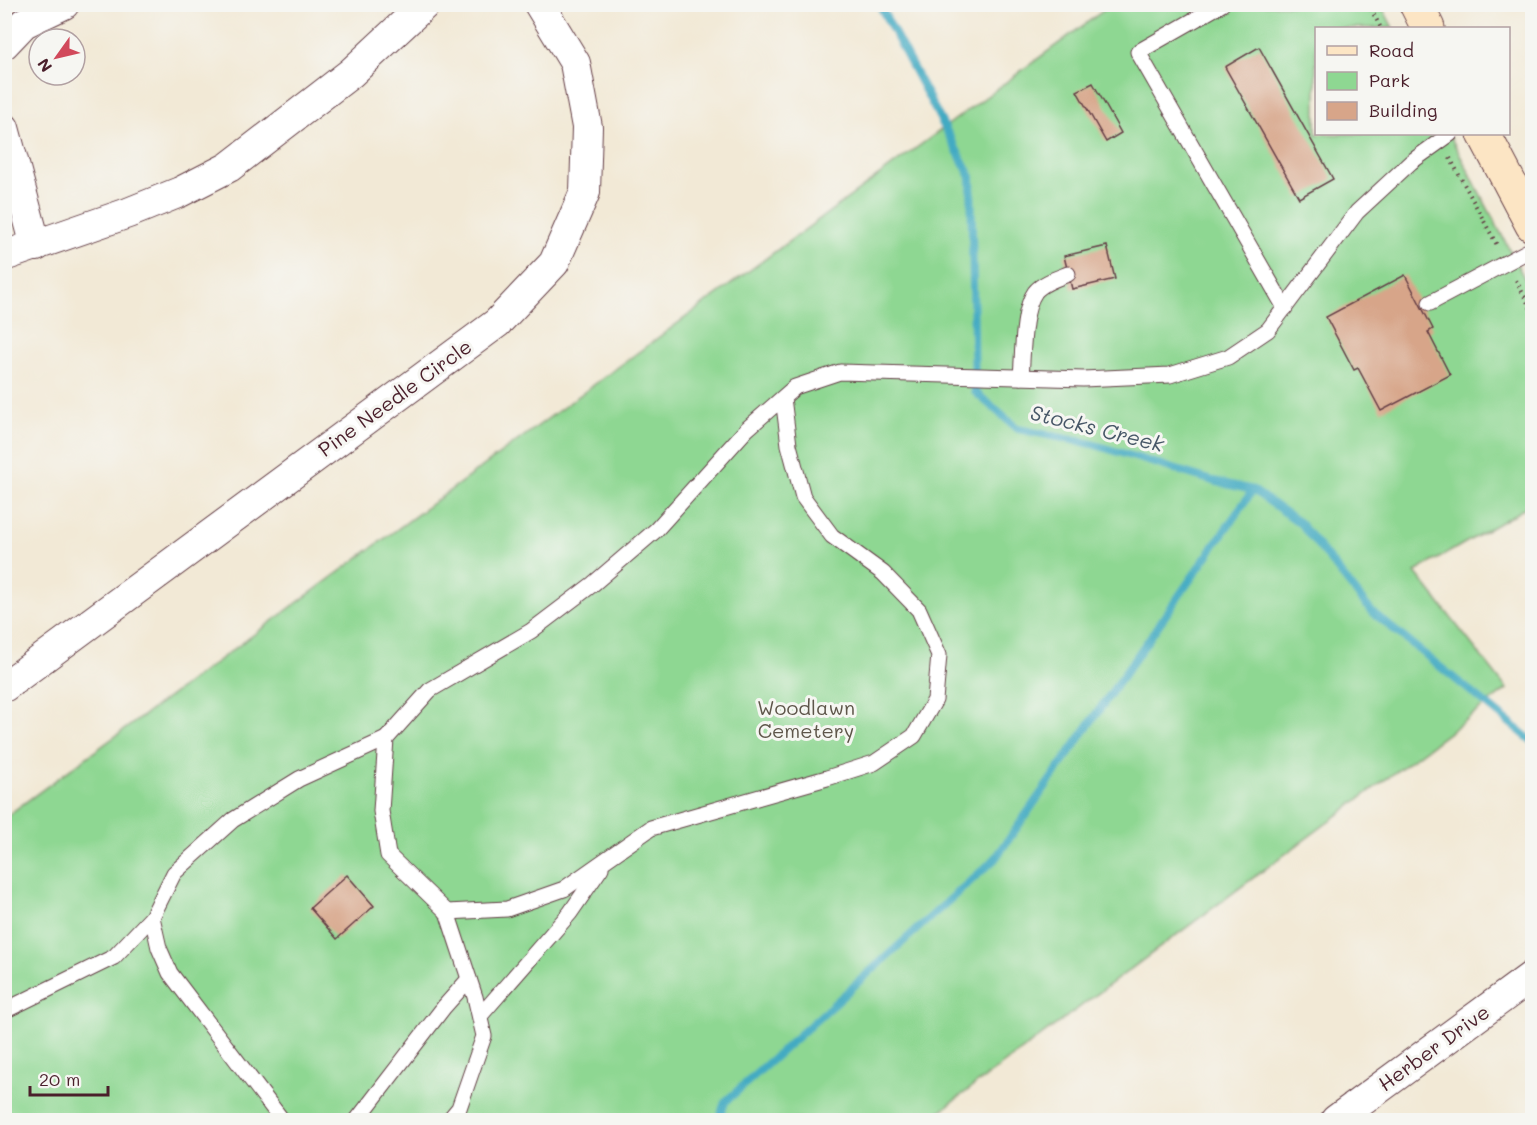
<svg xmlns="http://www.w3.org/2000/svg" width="1537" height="1125" viewBox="0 0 1537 1125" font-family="Mali,sans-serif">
<rect width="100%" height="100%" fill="#f6f6f2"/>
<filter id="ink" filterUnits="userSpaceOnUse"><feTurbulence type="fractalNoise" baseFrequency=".0167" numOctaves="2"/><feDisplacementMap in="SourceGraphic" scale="12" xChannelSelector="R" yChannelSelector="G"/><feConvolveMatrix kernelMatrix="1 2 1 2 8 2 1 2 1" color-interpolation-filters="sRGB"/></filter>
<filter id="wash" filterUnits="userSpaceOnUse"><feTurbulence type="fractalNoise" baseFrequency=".008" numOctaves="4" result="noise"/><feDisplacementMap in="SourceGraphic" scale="24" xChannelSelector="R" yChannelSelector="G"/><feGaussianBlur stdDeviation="1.35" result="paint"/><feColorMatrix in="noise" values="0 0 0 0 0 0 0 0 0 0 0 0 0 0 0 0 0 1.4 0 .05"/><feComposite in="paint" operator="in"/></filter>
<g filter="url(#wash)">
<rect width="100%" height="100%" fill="#f2e9d6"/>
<!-- green -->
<path fill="#8ed792" stroke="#6c7b5e" stroke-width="1.5" d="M1111,5h270l12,23h-77v106h133l83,159v211l-117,68 92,117 -579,431h-923l-1,-302z"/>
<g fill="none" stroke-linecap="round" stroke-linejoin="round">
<!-- stream -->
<g stroke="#42aac2" stroke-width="8">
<path d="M879,4l92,173 4,215 43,37 74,15 121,37 40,9 47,33 71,88 161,130"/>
<path d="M719,1120l6,-18 270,-243 258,-369"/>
</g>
</g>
<g id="blocks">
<!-- building -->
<g fill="#d7a589">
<path d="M1259,47l74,132 -34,19 -74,-131z"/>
<path d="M1093,83l28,50 -15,9 -29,-51z"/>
<path d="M1107,246l8,33 -43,10 -8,-33z"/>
<path d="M1405,275l28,54 -5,3 22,43 -69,36 -23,-43 -4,2 -28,-53z"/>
<path d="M347,875l27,31 -37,33 -27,-31z"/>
</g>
</g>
</g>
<g filter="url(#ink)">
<use href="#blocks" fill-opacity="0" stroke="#633d45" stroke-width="1.5"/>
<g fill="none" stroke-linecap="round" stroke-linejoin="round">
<defs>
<g id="lane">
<path d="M1222,4l-84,48 147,256"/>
<path d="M1430,303l102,-54"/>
<path d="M1021,377c2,-22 1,-67 14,-85 7,-9 23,-14 33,-18"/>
<path d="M783,398l6,47 14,52 29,39 51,37 36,37 20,45 -4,45 -21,36 -40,27 -47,15 -176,50 -87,61 -57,20 -60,3 -59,-57 -7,-44 5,-72 44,-49 101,-59 62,-47 63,-54 91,-101 48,-42 45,-15 243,7 87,-4 58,-18 40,-27 89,-118 54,-50 39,-28"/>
<path d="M447,912l28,85 9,39 -25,72 -10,12"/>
<path d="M152,917l7,31 11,25 112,147"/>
<path d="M4,1011l110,-54 38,-40 22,-44 59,-53 66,-41 87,-40"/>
<path d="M480,1016l90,-103 31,-45"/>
<path d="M357,1120l87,-113 25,-28"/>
</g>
<g id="street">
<path d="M4,44l20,-21 40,-19"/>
<path d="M4,128l32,118"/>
<path d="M4,256l124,-43 52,-21 49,-25 122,-94 74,-69"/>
<path d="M4,687l493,-364 57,-60 31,-71 2,-65 -12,-64 -36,-59"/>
<path d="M1336,1120l196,-144"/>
</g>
<g id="secondary">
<path d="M1416,4l12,24"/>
<path d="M1484,134l48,91"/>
</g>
</defs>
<!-- lane casing -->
<use href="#lane" stroke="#633d45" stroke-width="17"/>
<!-- street casing -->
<use href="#street" stroke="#633d45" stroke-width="32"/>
<!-- secondary casing -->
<use href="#secondary" stroke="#633d45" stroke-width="35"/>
<!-- path -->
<g stroke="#633d45" stroke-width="4" stroke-dasharray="1.5 4.5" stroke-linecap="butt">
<path d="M1368,4l13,24"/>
<path d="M1450,158l48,89"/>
<path d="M1516,280l16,31"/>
</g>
<!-- lane -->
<use href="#lane" stroke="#fff" stroke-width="15"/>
<!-- street -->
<use href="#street" stroke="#fff" stroke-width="30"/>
<!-- secondary -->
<use href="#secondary" stroke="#fce5c4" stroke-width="33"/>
</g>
</g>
<g text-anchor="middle" stroke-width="6" stroke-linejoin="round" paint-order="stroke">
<!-- street labels -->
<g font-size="20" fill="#4a1f2b" stroke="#f6f6f2">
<text transform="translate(395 398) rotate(-36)" y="7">Pine Needle Circle</text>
<text transform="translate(1434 1048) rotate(-36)" y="7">Herber Drive</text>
</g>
<!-- park labels -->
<g font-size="20" fill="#5e564a" stroke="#f6f6f2">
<text x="806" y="715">Woodlawn<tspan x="806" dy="23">Cemetery</tspan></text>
</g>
<!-- water labels -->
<g font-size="21" font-style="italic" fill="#475767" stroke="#f6f6f2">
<text transform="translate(1097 429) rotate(14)" y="7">Stocks Creek</text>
</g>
</g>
<!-- margin -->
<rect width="1537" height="1125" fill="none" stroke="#f6f6f2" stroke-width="24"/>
<!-- legend -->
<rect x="1315" y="27" width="195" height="108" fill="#f6f6f2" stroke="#b1a0a2" stroke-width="1.5"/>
<rect x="1327" y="46" width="30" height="9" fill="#fce5c4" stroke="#b1a0a2" stroke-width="1.5"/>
<text x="1369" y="57" font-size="18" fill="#4a1f2b">Road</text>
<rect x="1327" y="72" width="30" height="18" fill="#8ed792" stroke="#b1a0a2" stroke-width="1.5"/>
<text x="1369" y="87" font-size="18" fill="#4a1f2b">Park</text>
<rect x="1327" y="102" width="30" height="18" fill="#d7a589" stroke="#b1a0a2" stroke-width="1.5"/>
<text x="1369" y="117" font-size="18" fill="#4a1f2b">Building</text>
<!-- north arrow -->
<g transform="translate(57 57) rotate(236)"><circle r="28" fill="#f6f6f2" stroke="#b1a0a2" stroke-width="1.5"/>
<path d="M0-4.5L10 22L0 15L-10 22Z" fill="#d1495b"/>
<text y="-9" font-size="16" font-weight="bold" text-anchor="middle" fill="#4a1f2b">N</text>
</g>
<!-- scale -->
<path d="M30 1086v9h78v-9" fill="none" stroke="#4a1f2b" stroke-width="3"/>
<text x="39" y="1086" font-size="18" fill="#4a1f2b" stroke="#f6f6f2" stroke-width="4.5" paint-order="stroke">20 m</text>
</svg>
